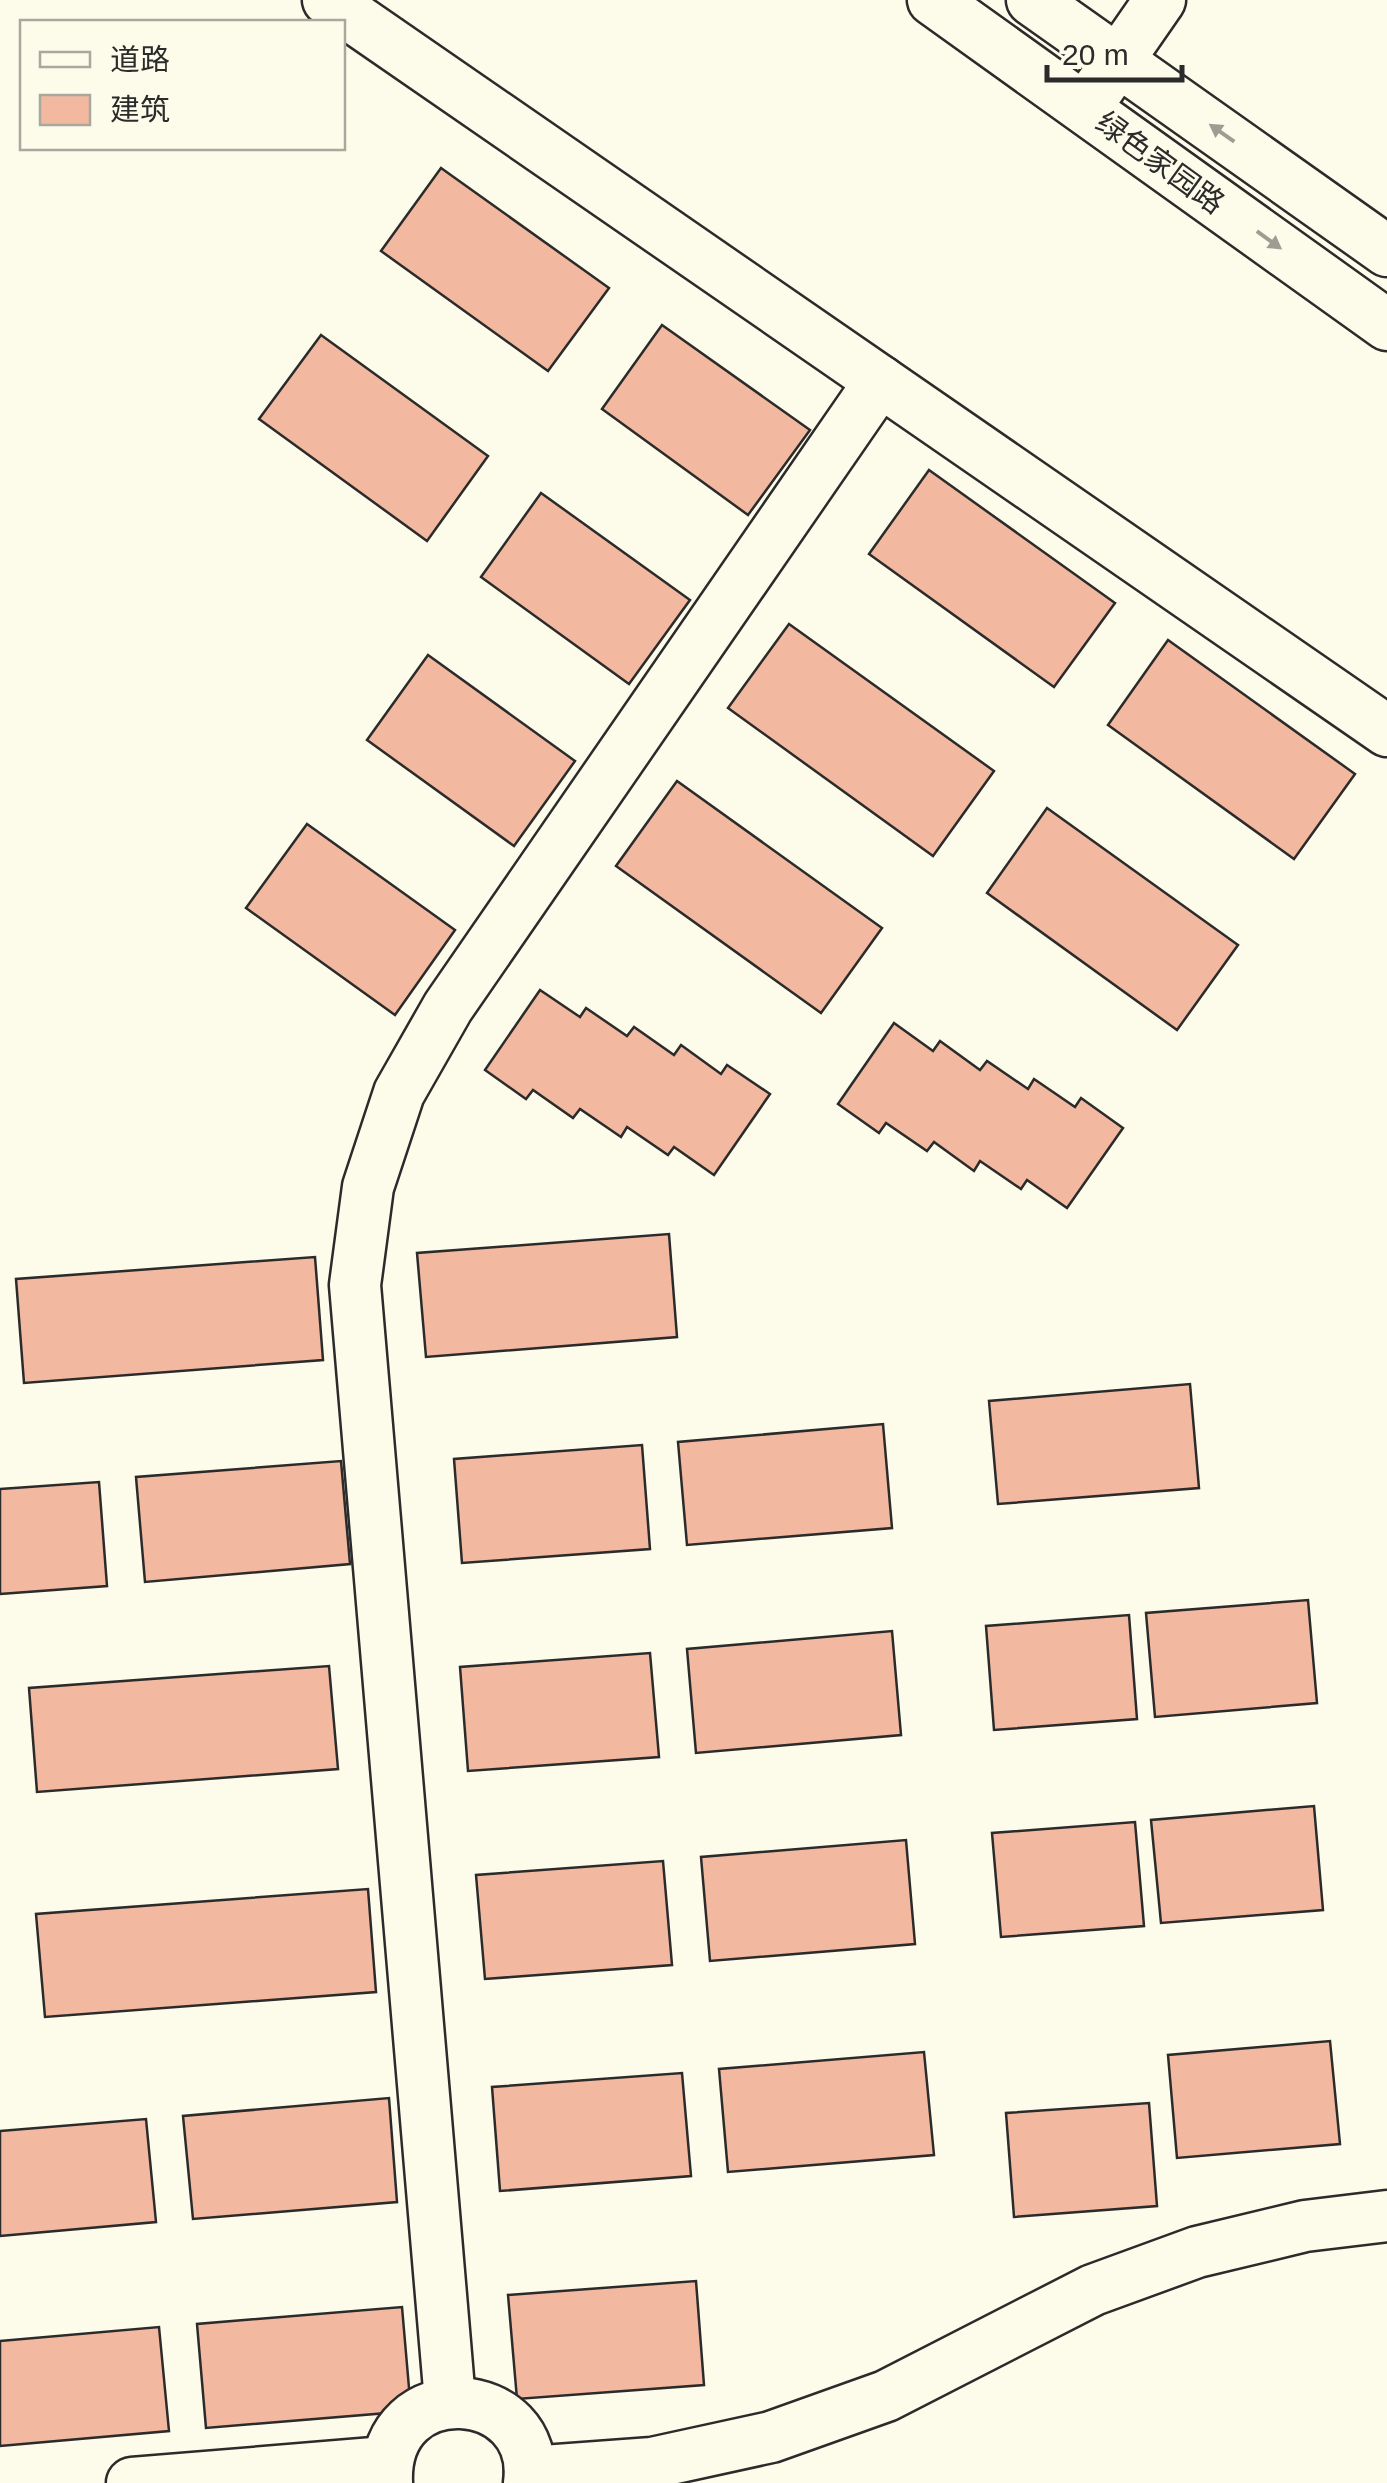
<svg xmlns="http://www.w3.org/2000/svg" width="1387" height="2483" viewBox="0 0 1387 2483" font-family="Helvetica,'Noto Sans SC',sans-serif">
<rect width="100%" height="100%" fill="#fdfbea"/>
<!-- building -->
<g fill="#f2b8a0" stroke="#2b2b2b" stroke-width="2.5">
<path d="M441,168l168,120 -61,83 -167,-120z"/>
<path d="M662,325l148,105 -62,85 -146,-106z"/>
<path d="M321,335l167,121 -61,85 -168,-122z"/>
<path d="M929,470l186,133 -61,84 -185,-133z"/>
<path d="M541,493l149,107 -61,84 -148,-107z"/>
<path d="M789,624l205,147 -61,85 -205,-148z"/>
<path d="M1168,640l187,134 -61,85 -186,-134z"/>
<path d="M428,655l147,106 -61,85 -147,-106z"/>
<path d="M677,781l205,147 -61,85 -205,-147z"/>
<path d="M1047,808l191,137 -61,85 -190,-137z"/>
<path d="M307,824l148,106 -60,85 -149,-107z"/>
<path d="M540,990l40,27 6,-9 41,28 7,-9 40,28 7,-10 40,29 6,-9 43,29 -56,81 -40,-28 -6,8 -41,-28 -6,10 -41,-28 -7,9 -40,-28 -7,9 -41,-29z"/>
<path d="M894,1023l39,28 7,-10 40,29 7,-9 41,28 6,-10 41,28 6,-9 42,30 -56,80 -40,-28 -6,9 -41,-28 -6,10 -40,-29 -7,9 -41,-28 -7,10 -41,-29z"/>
<path d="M669,1234l8,103 -251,20 -9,-104z"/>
<path d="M315,1257l8,103 -299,23 -8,-104z"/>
<path d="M1190,1384l9,104 -201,16 -9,-103z"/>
<path d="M883,1424l9,104 -205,17 -9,-103z"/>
<path d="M642,1445l8,104 -188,14 -8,-104z"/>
<path d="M341,1461l9,103 -205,18 -9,-105z"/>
<path d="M99,1482l8,104 -107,8v-105z"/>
<path d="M1308,1600l9,103 -162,14 -9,-104z"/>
<path d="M1129,1615l8,104 -143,11 -8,-104z"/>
<path d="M892,1631l9,104 -205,18 -9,-104z"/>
<path d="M650,1653l9,104 -191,14 -8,-104z"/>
<path d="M329,1666l9,103 -301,23 -8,-104z"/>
<path d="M1314,1806l9,104 -162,13 -10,-103z"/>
<path d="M1135,1822l9,104 -143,11 -9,-104z"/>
<path d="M906,1840l9,104 -205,17 -9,-104z"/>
<path d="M663,1861l9,104 -187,14 -9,-104z"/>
<path d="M368,1889l8,103 -331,25 -9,-103z"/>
<path d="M1330,2041l10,103 -163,14 -9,-103z"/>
<path d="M924,2052l10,103 -206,17 -9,-103z"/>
<path d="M682,2073l9,103 -191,15 -8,-104z"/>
<path d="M389,2098l8,104 -204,17 -10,-103z"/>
<path d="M1149,2103l8,103 -143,11 -8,-104z"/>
<path d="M146,2119l10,103 -156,14v-105z"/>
<path d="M696,2281l8,104 -187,14 -9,-104z"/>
<path d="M402,2307l9,104 -205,17 -9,-104z"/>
<path d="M159,2327l10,104 -169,15v-105z"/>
</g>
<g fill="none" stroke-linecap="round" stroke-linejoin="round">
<defs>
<g id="minor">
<path d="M328,0l1059,731"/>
<path d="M933,0l454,325"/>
<path d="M1032,0l355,251"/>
<path d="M1099,88l61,-88"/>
<path d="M450,2401l-95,-1116 13,-98 31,-94 49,-86 432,-626"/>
<path d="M530,2472l122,-9 119,-26 115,-41 207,-106 104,-38 108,-26 82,-10"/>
<path d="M132,2483l254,-21"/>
<path d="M387,2483c-5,-113 155,-100 142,0"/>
</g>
</defs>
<!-- minor casing -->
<use href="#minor" stroke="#2b2b2b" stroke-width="55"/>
<!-- minor -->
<use href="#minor" stroke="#fdfbea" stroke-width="50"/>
</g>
<!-- one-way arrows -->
<defs><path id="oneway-solid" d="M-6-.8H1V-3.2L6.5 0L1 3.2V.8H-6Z" transform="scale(2.5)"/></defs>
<g fill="#9e9d94">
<use href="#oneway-solid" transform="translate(1222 133) rotate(-145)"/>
<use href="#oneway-solid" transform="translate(1269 240) rotate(36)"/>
</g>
<g text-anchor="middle" stroke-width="8" stroke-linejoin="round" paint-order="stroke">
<!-- street labels -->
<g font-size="30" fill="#2b2b2b" stroke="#fdfbea">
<text transform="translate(1160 163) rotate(36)" y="10">绿色家园路</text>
</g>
</g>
<!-- legend -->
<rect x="20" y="20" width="325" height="130" fill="#fdfbea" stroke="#a9a89e" stroke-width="2.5"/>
<rect x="40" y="52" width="50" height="15" fill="#fdfbea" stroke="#a9a89e" stroke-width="2.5"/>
<text x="110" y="70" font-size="30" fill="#2b2b2b">道路</text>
<rect x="40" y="95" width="50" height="30" fill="#f2b8a0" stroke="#a9a89e" stroke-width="2.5"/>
<text x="110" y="120" font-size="30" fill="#2b2b2b">建筑</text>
<!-- scale -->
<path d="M1047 65v15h135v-15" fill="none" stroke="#2b2b2b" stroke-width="5"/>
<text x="1062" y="65" font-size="30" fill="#2b2b2b" stroke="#fdfbea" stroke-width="8" paint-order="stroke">20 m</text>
</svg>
